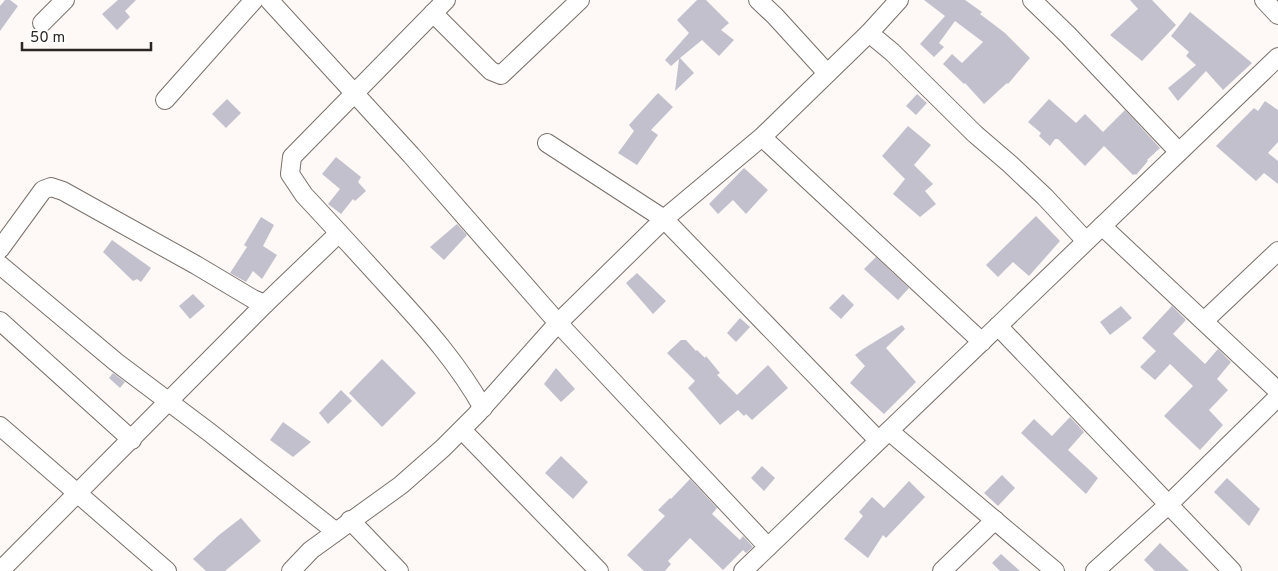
<svg xmlns="http://www.w3.org/2000/svg" width="1278" height="571" viewBox="0 0 1278 571" font-family="Overpass,sans-serif">
<rect width="100%" height="100%" fill="#fef9f6"/>
<!-- building -->
<g fill="#c2c0cc">
<path d="M5,0h5l8,6 -18,25v-25z"/>
<path d="M118,0h18l-11,11 5,6 -13,13 -15,-16z"/>
<path d="M697,0h9l23,23 -8,7 13,10 -15,16 -17,-16 -22,18 14,15 -19,18 4,-32 -8,7 -6,-6 24,-27 -12,-13z"/>
<path d="M924,0h41l17,12 -2,2 25,19 25,25 -22,26 -1,-1 -23,21 -19,-21 -1,1 -21,-20 9,-10 10,9 21,-21 -28,-21 -16,22 5,4 -10,10 -14,-13 25,-28z"/>
<path d="M1130,0h22l24,25 -34,36 -32,-26 28,-26z"/>
<path d="M1190,12l62,51 -29,27 -17,-19 -28,30 -10,-13 28,-23 -10,-9 3,-4 -18,-16z"/>
<path d="M658,93l15,14 -22,23 7,5 -21,30 -19,-12 16,-22 -5,-6z"/>
<path d="M917,94l10,9 -11,12 -10,-9z"/>
<path d="M227,99l14,14 -15,15 -14,-14z"/>
<path d="M1049,99l27,24 9,-9 18,18 22,-22 35,38 -13,12 1,1 -12,14 -1,-1 -2,1 -29,-29 -19,20 -27,-27h-3l-5,7 -11,-10 2,-3 -13,-11z"/>
<path d="M1265,101l13,9v32l-10,11 10,8v23l-14,-11 -8,8 -40,-35 38,-38 4,3z"/>
<path d="M908,126l23,19 -17,20 19,19 -8,7 11,13 -16,13 -27,-23 12,-15 -23,-23z"/>
<path d="M336,157l25,20 -3,5 8,9 -11,10 -2,-2 -12,15 -13,-10 12,-15 -18,-15z"/>
<path d="M744,168l24,22 -22,24 -13,-14 -15,14 -9,-10z"/>
<path d="M1036,216l24,25 -31,35 -16,-14 -15,15 -12,-12z"/>
<path d="M261,217l13,8 -11,21 14,9 -15,24 -9,-8 -7,11 -16,-9 17,-26 -3,-2z"/>
<path d="M457,224l10,11 -23,25 -14,-13z"/>
<path d="M112,240l39,28 -10,14 -4,-3 -4,2 -30,-29z"/>
<path d="M876,257l33,31 -11,12 -34,-31z"/>
<path d="M637,273l29,28 -13,13 -27,-31z"/>
<path d="M193,294l12,12 -15,13 -11,-13z"/>
<path d="M843,294l11,11 -13,14 -12,-11z"/>
<path d="M1121,306l11,12 -22,17 -10,-13z"/>
<path d="M1172,306l14,14 -13,14 32,30 13,-15 13,13 -14,17 11,11 -19,20 14,15 -23,25 -36,-34 29,-30 -23,-22 -15,16 -15,-13 16,-16 -14,-13z"/>
<path d="M740,318l10,9 -14,15 -9,-9z"/>
<path d="M902,325l3,4 -19,19 30,34 -32,32 -34,-31 15,-17 -10,-11 8,-6z"/>
<path d="M681,340h5l10,11 1,-1 8,8 1,-2 14,17 -3,2 20,20 31,-30 20,23 -36,32 -6,-6 -2,2 -6,-6 -18,15 -32,-37 7,-7 -28,-28z"/>
<path d="M382,359l34,34 -34,34 -33,-34z"/>
<path d="M556,368l19,21 -14,13 -17,-18z"/>
<path d="M113,373l12,9 -5,6 -11,-10z"/>
<path d="M341,390l11,11 -24,23 -9,-11z"/>
<path d="M1070,417l14,15 -16,18 30,28 -12,16 -65,-61 13,-14 18,17z"/>
<path d="M283,422l28,20 -18,15 -23,-17z"/>
<path d="M561,456l27,26 -15,17 -28,-26z"/>
<path d="M762,466l13,12 -11,13 -13,-13z"/>
<path d="M1002,475l13,13 -17,18 -14,-13z"/>
<path d="M1227,478l33,31 -11,17 -35,-34z"/>
<path d="M690,479l27,29 -5,6 28,26 3,-4 10,11 -7,6 -3,-3 -20,20 -33,-32 -22,23 3,3 -6,7h-21l-17,-16 38,-39 -7,-6 12,-12 1,1z"/>
<path d="M909,481l16,16 -39,41 -3,-3 -15,23 -24,-19 19,-23 -4,-4 13,-15 12,11z"/>
<path d="M241,518l20,23 -36,30h-19l-13,-12 26,-24z"/>
<path d="M1160,543l29,28h-34l-11,-11z"/>
<path d="M1001,554l19,17h-20l-8,-8z"/>
</g>
<g fill="none" stroke-linecap="round" stroke-linejoin="round">
<defs>
<g id="minor">
<path d="M269,0l142,155 147,168 210,224"/>
<path d="M446,0l-154,157 -2,17 14,21c30,32 60,65 90,98 34,37 64,71 89,115"/>
<path d="M758,0l17,16 52,57"/>
<path d="M1032,0l36,35 111,117"/>
<path d="M1264,0l14,15"/>
<path d="M433,13l58,58 10,4 79,-75"/>
<path d="M42,23l23,-23"/>
<path d="M869,33l23,19 83,82 35,30 35,33 41,44"/>
<path d="M165,100l89,-100"/>
<path d="M762,137l220,205"/>
<path d="M547,143l117,76 214,221"/>
<path d="M1102,226l176,165"/>
<path d="M0,249l43,-59 8,-3 12,4 133,74 57,34 12,5"/>
<path d="M0,265l116,97 93,70 126,99"/>
<path d="M0,321l132,119"/>
<path d="M1204,321l74,-70"/>
<path d="M998,326l234,245"/>
<path d="M0,426l167,145"/>
<path d="M462,430l137,141"/>
<path d="M889,431l166,140"/>
<path d="M350,520l49,51"/>
<path d="M0,571l265,-267 74,-71"/>
<path d="M291,571l20,-21 90,-65 42,-37 33,-33 82,-92 106,-104 98,-82 107,-104 30,-33"/>
<path d="M743,571l535,-514"/>
<path d="M942,571l53,-51"/>
<path d="M1095,571l73,-66 110,-108"/>
</g>
</defs>
<!-- minor casing -->
<use href="#minor" stroke="#796f69" stroke-width="20"/>
<!-- minor -->
<use href="#minor" stroke="#fff" stroke-width="18"/>
</g>
<!-- scale -->
<path d="M22 42v8h129v-8" fill="none" stroke="#2b2624" stroke-width="2.5"/>
<text x="30" y="42" font-size="15" fill="#2b2624" stroke="#ffffff" stroke-width="4" paint-order="stroke">50 m</text>
</svg>
